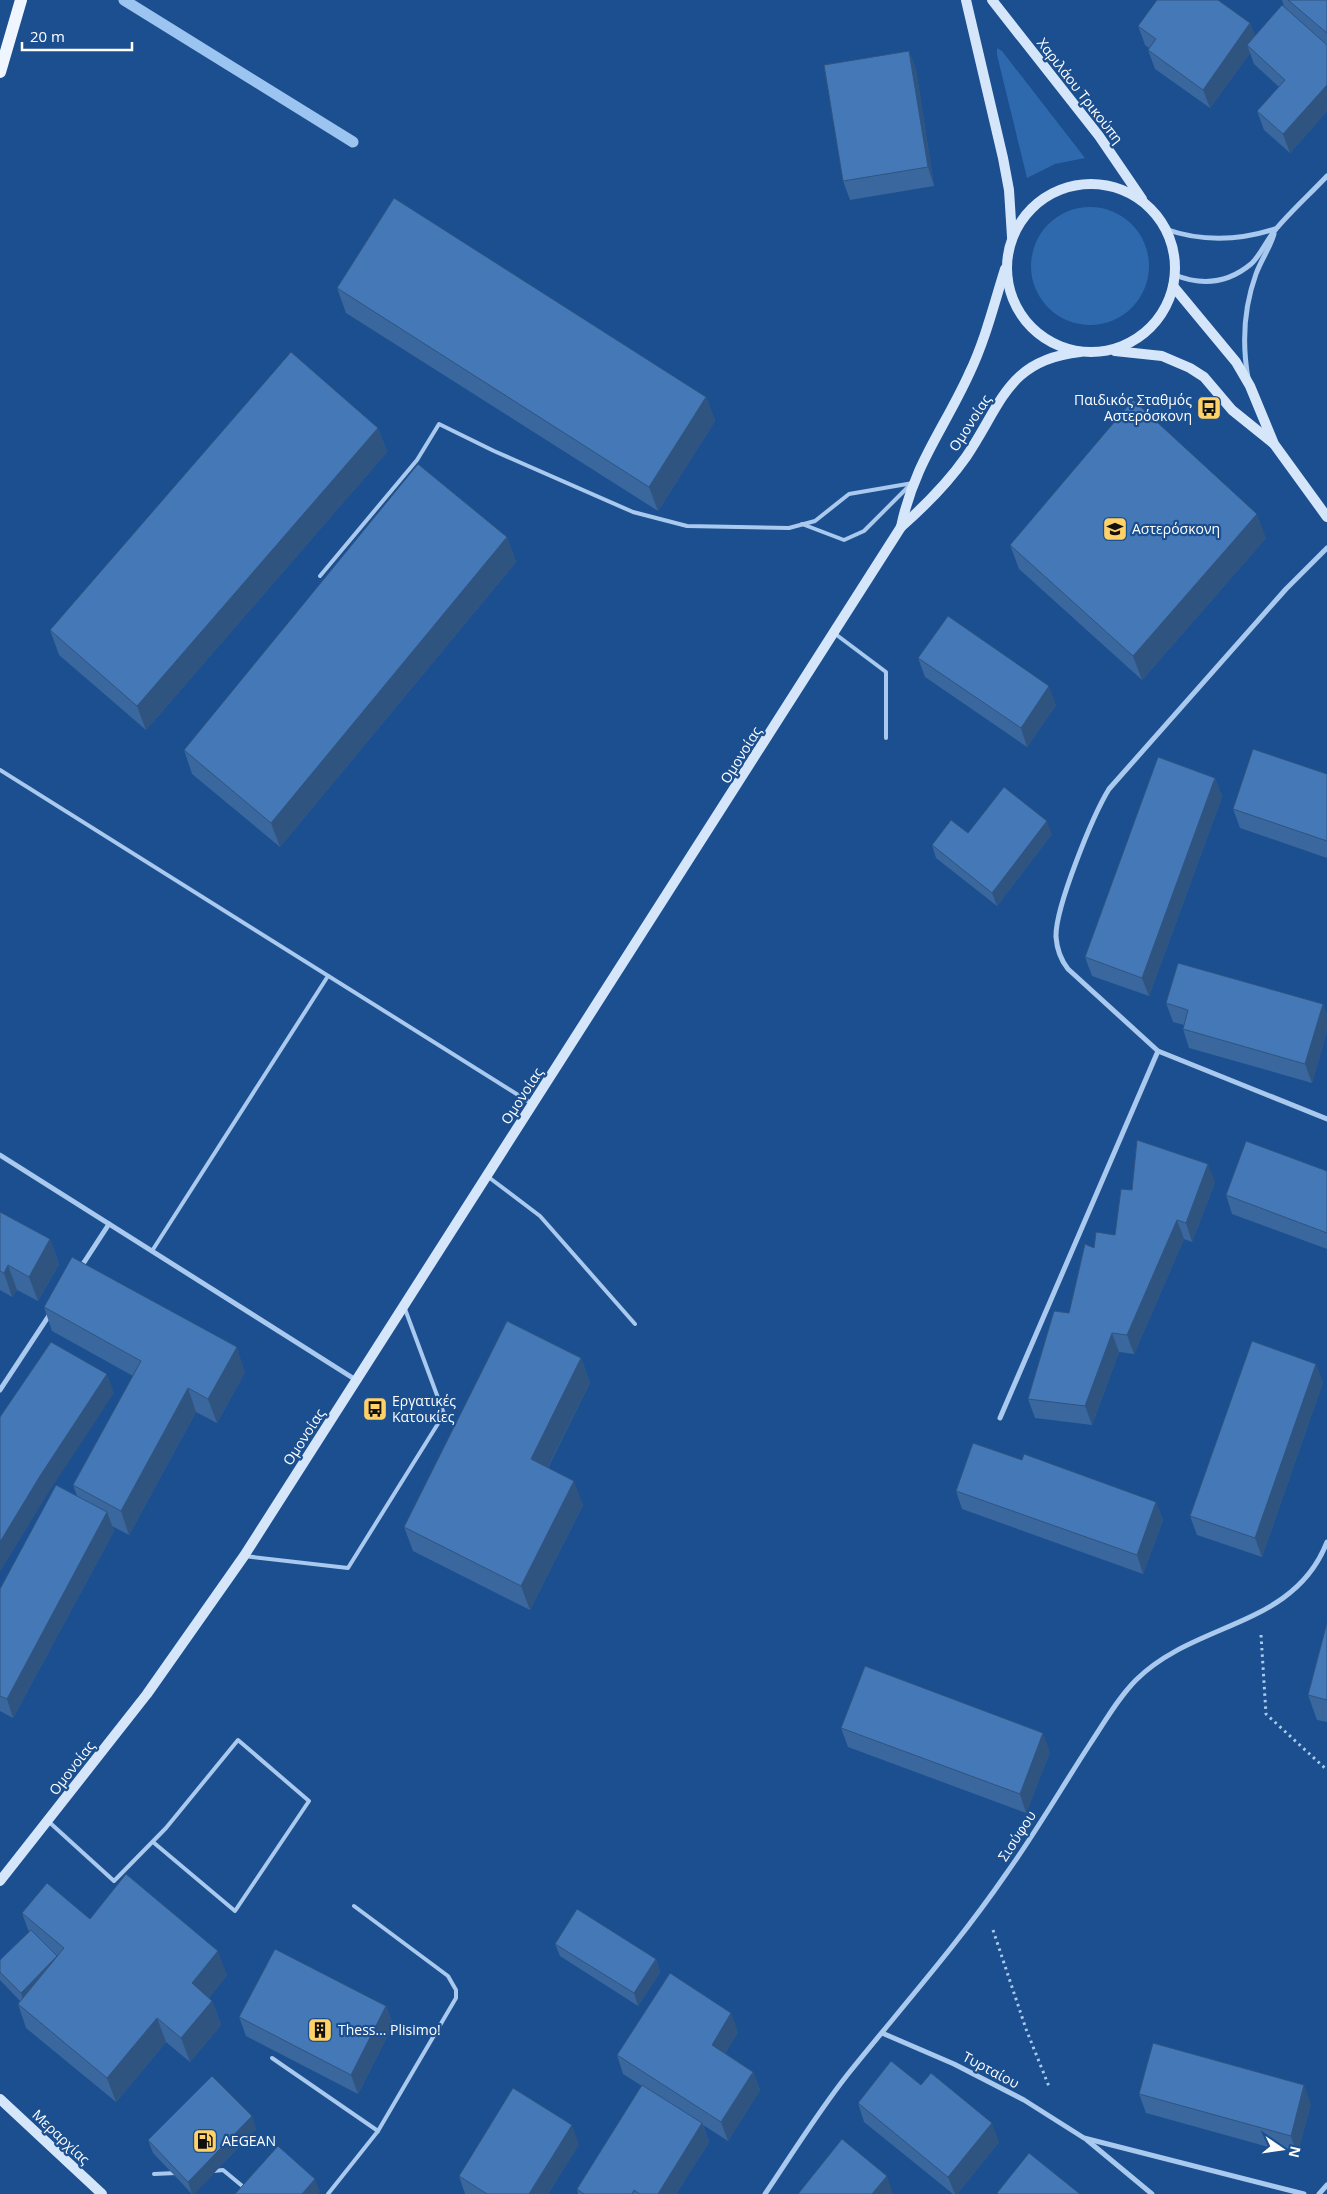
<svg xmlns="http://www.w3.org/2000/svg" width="1327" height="2194" viewBox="0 0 1327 2194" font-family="'Open Sans',sans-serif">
<rect width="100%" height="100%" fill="#1b4f8f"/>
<!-- green -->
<g fill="#2e69ad">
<path d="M997,48l5,3 83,107 -30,6 -28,14 -30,-123z"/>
<circle cx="1090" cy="266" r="59"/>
</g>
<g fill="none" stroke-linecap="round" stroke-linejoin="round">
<!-- stream -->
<path stroke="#9cc4f0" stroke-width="11" d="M124,0l229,142"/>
<!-- path -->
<g stroke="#a9c9ee" stroke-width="3" stroke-dasharray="2.5 4" stroke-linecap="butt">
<path d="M1261,1635l5,79 61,56"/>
<path d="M993,1930l33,99 24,60"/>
</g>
<!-- lane -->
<g stroke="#a9c9ee" stroke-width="4">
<path d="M802,524l42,16 20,-9 45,-45"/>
<path d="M320,576l97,-116 22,-36 55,27 139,61 54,14 102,2 26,-7 34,-27 64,-11"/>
<path d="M834,633l52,39v66"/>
<path d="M0,770l531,333"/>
<path d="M487,1176l53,40 95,108"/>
<path d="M152,1251l176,-275"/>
<path d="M244,1556l104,12 96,-154 -39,-105"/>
<path d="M48,1821l66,60 52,-53 72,-88 71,61 -74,110 -82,-69"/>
<path d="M272,2058l106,73"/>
<path d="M213,2171l10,-1 29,24"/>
<path d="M154,2174l22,-1"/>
<path d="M328,2194l50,-63 78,-133v-8l-8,-14 -94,-70"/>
</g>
<!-- street -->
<g stroke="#a9c9ee" stroke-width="5">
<path d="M1165,229c37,13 73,12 110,0"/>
<path d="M1175,275c27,11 53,8 76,-11 10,-9 16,-25 25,-35 15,-18 34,-35 51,-53"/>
<path d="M1248,378c-6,-35 -4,-71 8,-104 5,-14 14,-26 18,-40"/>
<path d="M1158,1051l-90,-82c-8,-10 -11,-19 -12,-32 -1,-29 37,-122 53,-148l177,-200 41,-41"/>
<path d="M0,1155l356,225"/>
<path d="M81,1267l28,-43"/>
<path d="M0,1390l50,-76"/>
<path d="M1000,1418l158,-367 169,68"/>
<path d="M882,2033l72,31 70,36 60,38 220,56"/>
<path d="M1087,2140l65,54"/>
<path d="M765,2194c27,-40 53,-82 83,-120 53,-66 110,-130 158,-200 30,-42 56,-87 84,-130 14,-21 28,-46 46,-64 59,-59 158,-52 191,-138"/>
<path d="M1319,2194l8,-9"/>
</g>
<!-- secondary -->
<g stroke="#d6e6fa" stroke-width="10">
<path d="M966,0l37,158 6,32 3,47"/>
<path d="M992,0l107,136 43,63"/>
<circle cx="1091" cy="268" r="84"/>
<path d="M1173,286l63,76 14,24 24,58 53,73"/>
<path d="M1115,351l47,5 28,12 14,9 28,33 41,33"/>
<path d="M901,527c13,-63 43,-98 68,-153 16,-33 25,-70 36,-105"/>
<path d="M0,1881l147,-187 97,-138 657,-1029c25,-22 46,-43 65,-70 36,-53 41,-97 114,-105"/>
<path d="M0,2099l102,95"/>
</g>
<!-- primary -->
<path stroke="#f0f6ff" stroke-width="12" d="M0,72l21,-72"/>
</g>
<!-- wall -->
<g fill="#3a679d">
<path d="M1282,0h45v111l-37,42 -26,-23 -7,-19 22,-24 -25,-23 -4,-11 -40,55 -55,-39 -7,-19 1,-2 -4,-3 -7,-19 112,-3 5,13 29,-29z"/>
<path d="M909,51l7,19 18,116 -84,14 -7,-19z"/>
<path d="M337,288l369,109 9,24 -57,90 -312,-198z"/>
<path d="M378,428l9,24 -241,278 -87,-75 -9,-25z"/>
<path d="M507,537l9,25 -236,285 -88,-73 -8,-24z"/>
<path d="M1266,538l-124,142 -123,-111 -9,-24z"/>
<path d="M918,658l138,47 -29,42 -102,-70z"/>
<path d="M1327,774v84l-87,-30 -7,-19z"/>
<path d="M1215,778l7,19 -73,199 -57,-20 -7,-19z"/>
<path d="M968,833l84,1 -55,72 -61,-48 -4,-13z"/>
<path d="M1166,1003l157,1 4,12v15l-15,52 -123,-35 -6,-19 1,-4 -11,-3z"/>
<path d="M1327,1171v78l-95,-35 -6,-19z"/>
<path d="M1215,1182l-23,60 -8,-3 -50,115 -15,-2 -27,73 -57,-7 -7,-19 41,-86 25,-65 21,-13 17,-45z"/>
<path d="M0,1212l50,27 9,25 -21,37 -21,-11 -5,7 -12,-7z"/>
<path d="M44,1307l201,65 -28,51 -21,-11 -67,123 -17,-9 2,5 -101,187 -13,-7v-122l77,-93 -4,-11 60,-109 -81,-45z"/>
<path d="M581,1358l9,25 -42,85 35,37 -53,105 -117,-59 -9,-24z"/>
<path d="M1323,1382l-61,175 -65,-22 -7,-19z"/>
<path d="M1022,1460l134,42 7,18 -20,54 -181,-65 -6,-18z"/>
<path d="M1327,1623v99l-10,-2 -9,-25z"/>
<path d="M841,1728l209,24 -24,61 -178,-66z"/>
<path d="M22,1913l68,6 137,56 -18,23 3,3 9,24 -31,37 -24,-20 -50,60 -90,-74 -8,-24 2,-3 -20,-21v-20l29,-28z"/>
<path d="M555,1944l101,15 4,13 -22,34 -78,-50z"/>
<path d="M386,2006l7,19 -35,69 -112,-58 -7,-19z"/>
<path d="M738,2032l-13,21 28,19 7,18 -32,51 -25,-16 6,17 -33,52h-98l-1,-5 65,-103 -19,-12 -6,-19z"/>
<path d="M921,2085l78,57 -42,52h-4l-89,-72 -6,-19z"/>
<path d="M1139,2094l172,10 -14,51 -151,-42z"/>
<path d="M252,2116l4,13 -62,65h-2l-39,-41 -5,-13z"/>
<path d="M579,2144l-31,50h-83l-6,-18z"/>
</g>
<!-- shaded-wall -->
<g fill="#305480">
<path d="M1250,23l7,19 -10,3 3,8 -40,55 -7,-18z"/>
<path d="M909,51l7,19 18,116 -6,-19z"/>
<path d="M1327,85v26l-37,42 -7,-19z"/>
<path d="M706,397l9,24 -57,90 -9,-24z"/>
<path d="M378,428l9,24 -241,278 -9,-24z"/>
<path d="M1257,514l9,24 -124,142 -9,-24z"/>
<path d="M507,537l9,25 -236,285 -9,-24z"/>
<path d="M1049,686l7,19 -29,42 -6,-19z"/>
<path d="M1215,778l7,19 -73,199 -7,-18z"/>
<path d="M1047,821l5,13 -55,72 -5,-13z"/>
<path d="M1323,1004l4,12v15l-15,52 -7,-19z"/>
<path d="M1208,1164l7,18 -23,60 -6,-19z"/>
<path d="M1177,1220l7,19 -50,115 -7,-19z"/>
<path d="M50,1239l9,25 -21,37 -9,-24z"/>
<path d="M8,1265l9,25 -5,7 -8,-24z"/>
<path d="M1112,1333l7,19 -27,73 -7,-19z"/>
<path d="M237,1347l8,25 -28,51 -9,-24z"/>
<path d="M581,1358l9,25 -50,100 -9,-24z"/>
<path d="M1316,1364l7,18 -61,175 -7,-19z"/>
<path d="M107,1374l7,19 -67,102 -47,77v-30l40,-66z"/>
<path d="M188,1388l8,24 -67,123 -8,-24z"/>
<path d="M574,1481l9,24 -53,105 -9,-24z"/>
<path d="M1156,1502l7,18 -20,54 -6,-19z"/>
<path d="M107,1512l7,19 -101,187 -6,-19z"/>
<path d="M1043,1733l7,19 -24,61 -6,-19z"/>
<path d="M218,1951l9,24 -26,33 -9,-25z"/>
<path d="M57,1956l-32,50 -4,-13z"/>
<path d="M656,1959l4,13 -22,34 -4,-13z"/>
<path d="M212,2001l9,24 -31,37 -9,-24z"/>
<path d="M386,2006l7,19 -35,69 -7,-19z"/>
<path d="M731,2013l7,19 -20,32 -6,-19z"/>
<path d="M157,2018l9,24 -50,60 -9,-24z"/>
<path d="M753,2072l7,18 -32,51 -7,-19z"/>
<path d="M1304,2085l7,19 -14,51 -6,-19z"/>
<path d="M252,2116l4,13 -62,65h-2l-4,-12z"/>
<path d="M702,2123l7,19 -33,52h-18z"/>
<path d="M992,2123l7,19 -42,52h-2l-7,-17z"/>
<path d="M572,2125l7,19 -31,50h-19z"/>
<path d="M887,2176l6,18h-21z"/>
<path d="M315,2179l5,13 -2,2h-16z"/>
</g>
<!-- building -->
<g fill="#4478b7" stroke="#305480">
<path d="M1157,0h61l32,23 -47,67 -55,-40 8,-11 -18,-13z"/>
<path d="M1288,0h39v33z"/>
<path d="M1282,5l45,40v40l-44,49 -26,-23 28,-31 -38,-35z"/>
<path d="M909,51l19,116 -85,14 -19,-116z"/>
<path d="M394,198l312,199 -57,90 -312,-199z"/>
<path d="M291,352l87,76 -241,278 -87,-76z"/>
<path d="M1133,400l124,114 -124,142 -123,-111z"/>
<path d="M418,464l89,73 -236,286 -87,-73z"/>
<path d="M948,616l101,70 -28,42 -103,-70z"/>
<path d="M1253,749l74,25v67l-94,-32z"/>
<path d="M1158,757l57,21 -73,200 -57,-21z"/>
<path d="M1004,787l43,34 -55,72 -60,-48 19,-25 17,13z"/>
<path d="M1178,963l145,41 -18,60 -122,-35 5,-19 -22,-7z"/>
<path d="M1137,1140l71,24 -22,59 -9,-3 -50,115 -15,-2 -27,73 -57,-7 26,-88 15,2 16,-69 9,4 2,-16 19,3 6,-46 11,1z"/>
<path d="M1246,1141l81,30v62l-101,-38z"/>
<path d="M0,1212l50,27 -21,38 -21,-12 -4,8 -4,-2z"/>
<path d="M72,1257l165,90 -29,52 -20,-11 -67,123 -48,-26 68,-124 -97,-54z"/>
<path d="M507,1321l74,37 -50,101 43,22 -53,105 -117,-59z"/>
<path d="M1252,1341l64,23 -61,174 -65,-22z"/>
<path d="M51,1342l56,32 -67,102 -40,66v-125z"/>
<path d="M973,1443l49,17 2,-6 132,48 -19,53 -181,-64z"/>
<path d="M56,1485l51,27 -100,187 -7,-3v-107z"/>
<path d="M1327,1623v77l-19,-5z"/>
<path d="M865,1666l178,67 -23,61 -179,-66z"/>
<path d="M126,1874l92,77 -26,32 20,18 -31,37 -24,-20 -50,60 -89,-74 46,-56 -42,-35 25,-30 43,36z"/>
<path d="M577,1909l79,50 -22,34 -79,-49z"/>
<path d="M31,1930l26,26 -36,37 -21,-21v-12z"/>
<path d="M275,1949l111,57 -35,69 -112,-58z"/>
<path d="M670,1973l61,40 -19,32 41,27 -32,50 -104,-67z"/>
<path d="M1153,2043l151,42 -13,51 -152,-42z"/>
<path d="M891,2061l30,24 10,-12 61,50 -44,54 -90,-74z"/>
<path d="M212,2076l40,40 -64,66 -40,-42z"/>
<path d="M642,2085l60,38 -44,71h-18l-6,-4 -2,4h-48l-7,-5z"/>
<path d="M513,2088l59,37 -43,69h-42l-28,-18z"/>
<path d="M842,2139l45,37 -15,18h-74z"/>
<path d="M278,2146l37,33 -13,15h-67z"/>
<path d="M1029,2153l51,41h-82l-1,-1z"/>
</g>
<!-- icons -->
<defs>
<symbol id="bus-square" viewBox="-11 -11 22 22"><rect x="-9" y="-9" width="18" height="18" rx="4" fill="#ffd166" stroke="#1b4f8f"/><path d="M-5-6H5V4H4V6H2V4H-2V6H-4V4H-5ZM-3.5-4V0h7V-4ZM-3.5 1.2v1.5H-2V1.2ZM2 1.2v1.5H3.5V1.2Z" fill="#111"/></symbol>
<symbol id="school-square" viewBox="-11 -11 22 22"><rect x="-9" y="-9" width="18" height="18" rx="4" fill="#ffd166" stroke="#1b4f8f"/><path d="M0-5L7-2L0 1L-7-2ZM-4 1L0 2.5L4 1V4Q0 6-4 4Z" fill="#111"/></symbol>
<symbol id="building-square" viewBox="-11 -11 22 22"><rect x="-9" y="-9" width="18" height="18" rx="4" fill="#ffd166" stroke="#1b4f8f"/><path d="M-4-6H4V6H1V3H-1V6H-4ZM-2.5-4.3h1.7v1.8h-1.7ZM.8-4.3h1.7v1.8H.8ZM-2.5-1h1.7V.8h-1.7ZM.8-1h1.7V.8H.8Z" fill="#111"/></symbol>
<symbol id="fuel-square" viewBox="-11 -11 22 22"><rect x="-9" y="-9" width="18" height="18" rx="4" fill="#ffd166" stroke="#1b4f8f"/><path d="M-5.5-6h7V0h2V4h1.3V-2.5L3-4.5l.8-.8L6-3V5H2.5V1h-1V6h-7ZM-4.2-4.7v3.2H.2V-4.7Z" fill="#111"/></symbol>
</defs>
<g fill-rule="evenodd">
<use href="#bus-square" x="1195" y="394" width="28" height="28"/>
<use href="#school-square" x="1101" y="515" width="28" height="28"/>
<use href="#bus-square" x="361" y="1395" width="28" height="28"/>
<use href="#building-square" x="306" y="2016" width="28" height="28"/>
<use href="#fuel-square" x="191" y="2127" width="28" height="28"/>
</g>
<g text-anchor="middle" stroke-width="4.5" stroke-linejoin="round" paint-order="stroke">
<!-- street labels -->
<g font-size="14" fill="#fff" stroke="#1b4f8f">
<text transform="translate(1080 91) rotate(52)" y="5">Χαριλάου Τρικούπη</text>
<text transform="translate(970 423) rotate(-57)" y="5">Ομονοίας</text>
<text transform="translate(741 755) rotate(-58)" y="5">Ομονοίας</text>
<text transform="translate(522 1096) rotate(-57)" y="5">Ομονοίας</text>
<text transform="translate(304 1437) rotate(-57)" y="5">Ομονοίας</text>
<text transform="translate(72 1768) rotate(-52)" y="5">Ομονοίας</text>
<text transform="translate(1017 1836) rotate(-57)" y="5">Σισύφου</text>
<text transform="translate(991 2070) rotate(28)" y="5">Τυρταίου</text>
<text transform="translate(61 2137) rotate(43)" y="5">Μεραρχίας</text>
</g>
<!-- poi labels -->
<g font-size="14" fill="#fff" stroke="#1b4f8f" text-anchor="start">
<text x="1192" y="405" text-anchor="end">Παιδικός Σταθμός<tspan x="1192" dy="16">Αστερόσκονη</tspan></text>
<text x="1132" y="534">Αστερόσκονη</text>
<text x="392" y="1406">Εργατικές<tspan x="392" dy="16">Κατοικίες</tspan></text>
<text x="338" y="2035">Thess… Plisimo!</text>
<text x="222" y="2146">AEGEAN</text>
</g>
</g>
<!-- north arrow -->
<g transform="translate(1282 2149) rotate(103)" stroke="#1b4f8f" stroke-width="4" paint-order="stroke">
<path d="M0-4L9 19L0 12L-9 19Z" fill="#ffffff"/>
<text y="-8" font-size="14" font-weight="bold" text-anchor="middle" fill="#ffffff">N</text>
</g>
<!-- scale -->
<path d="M22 42v8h110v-8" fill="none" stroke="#ffffff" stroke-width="2.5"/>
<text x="30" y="42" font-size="15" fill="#ffffff" stroke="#1b4f8f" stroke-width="4" paint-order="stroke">20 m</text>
</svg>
